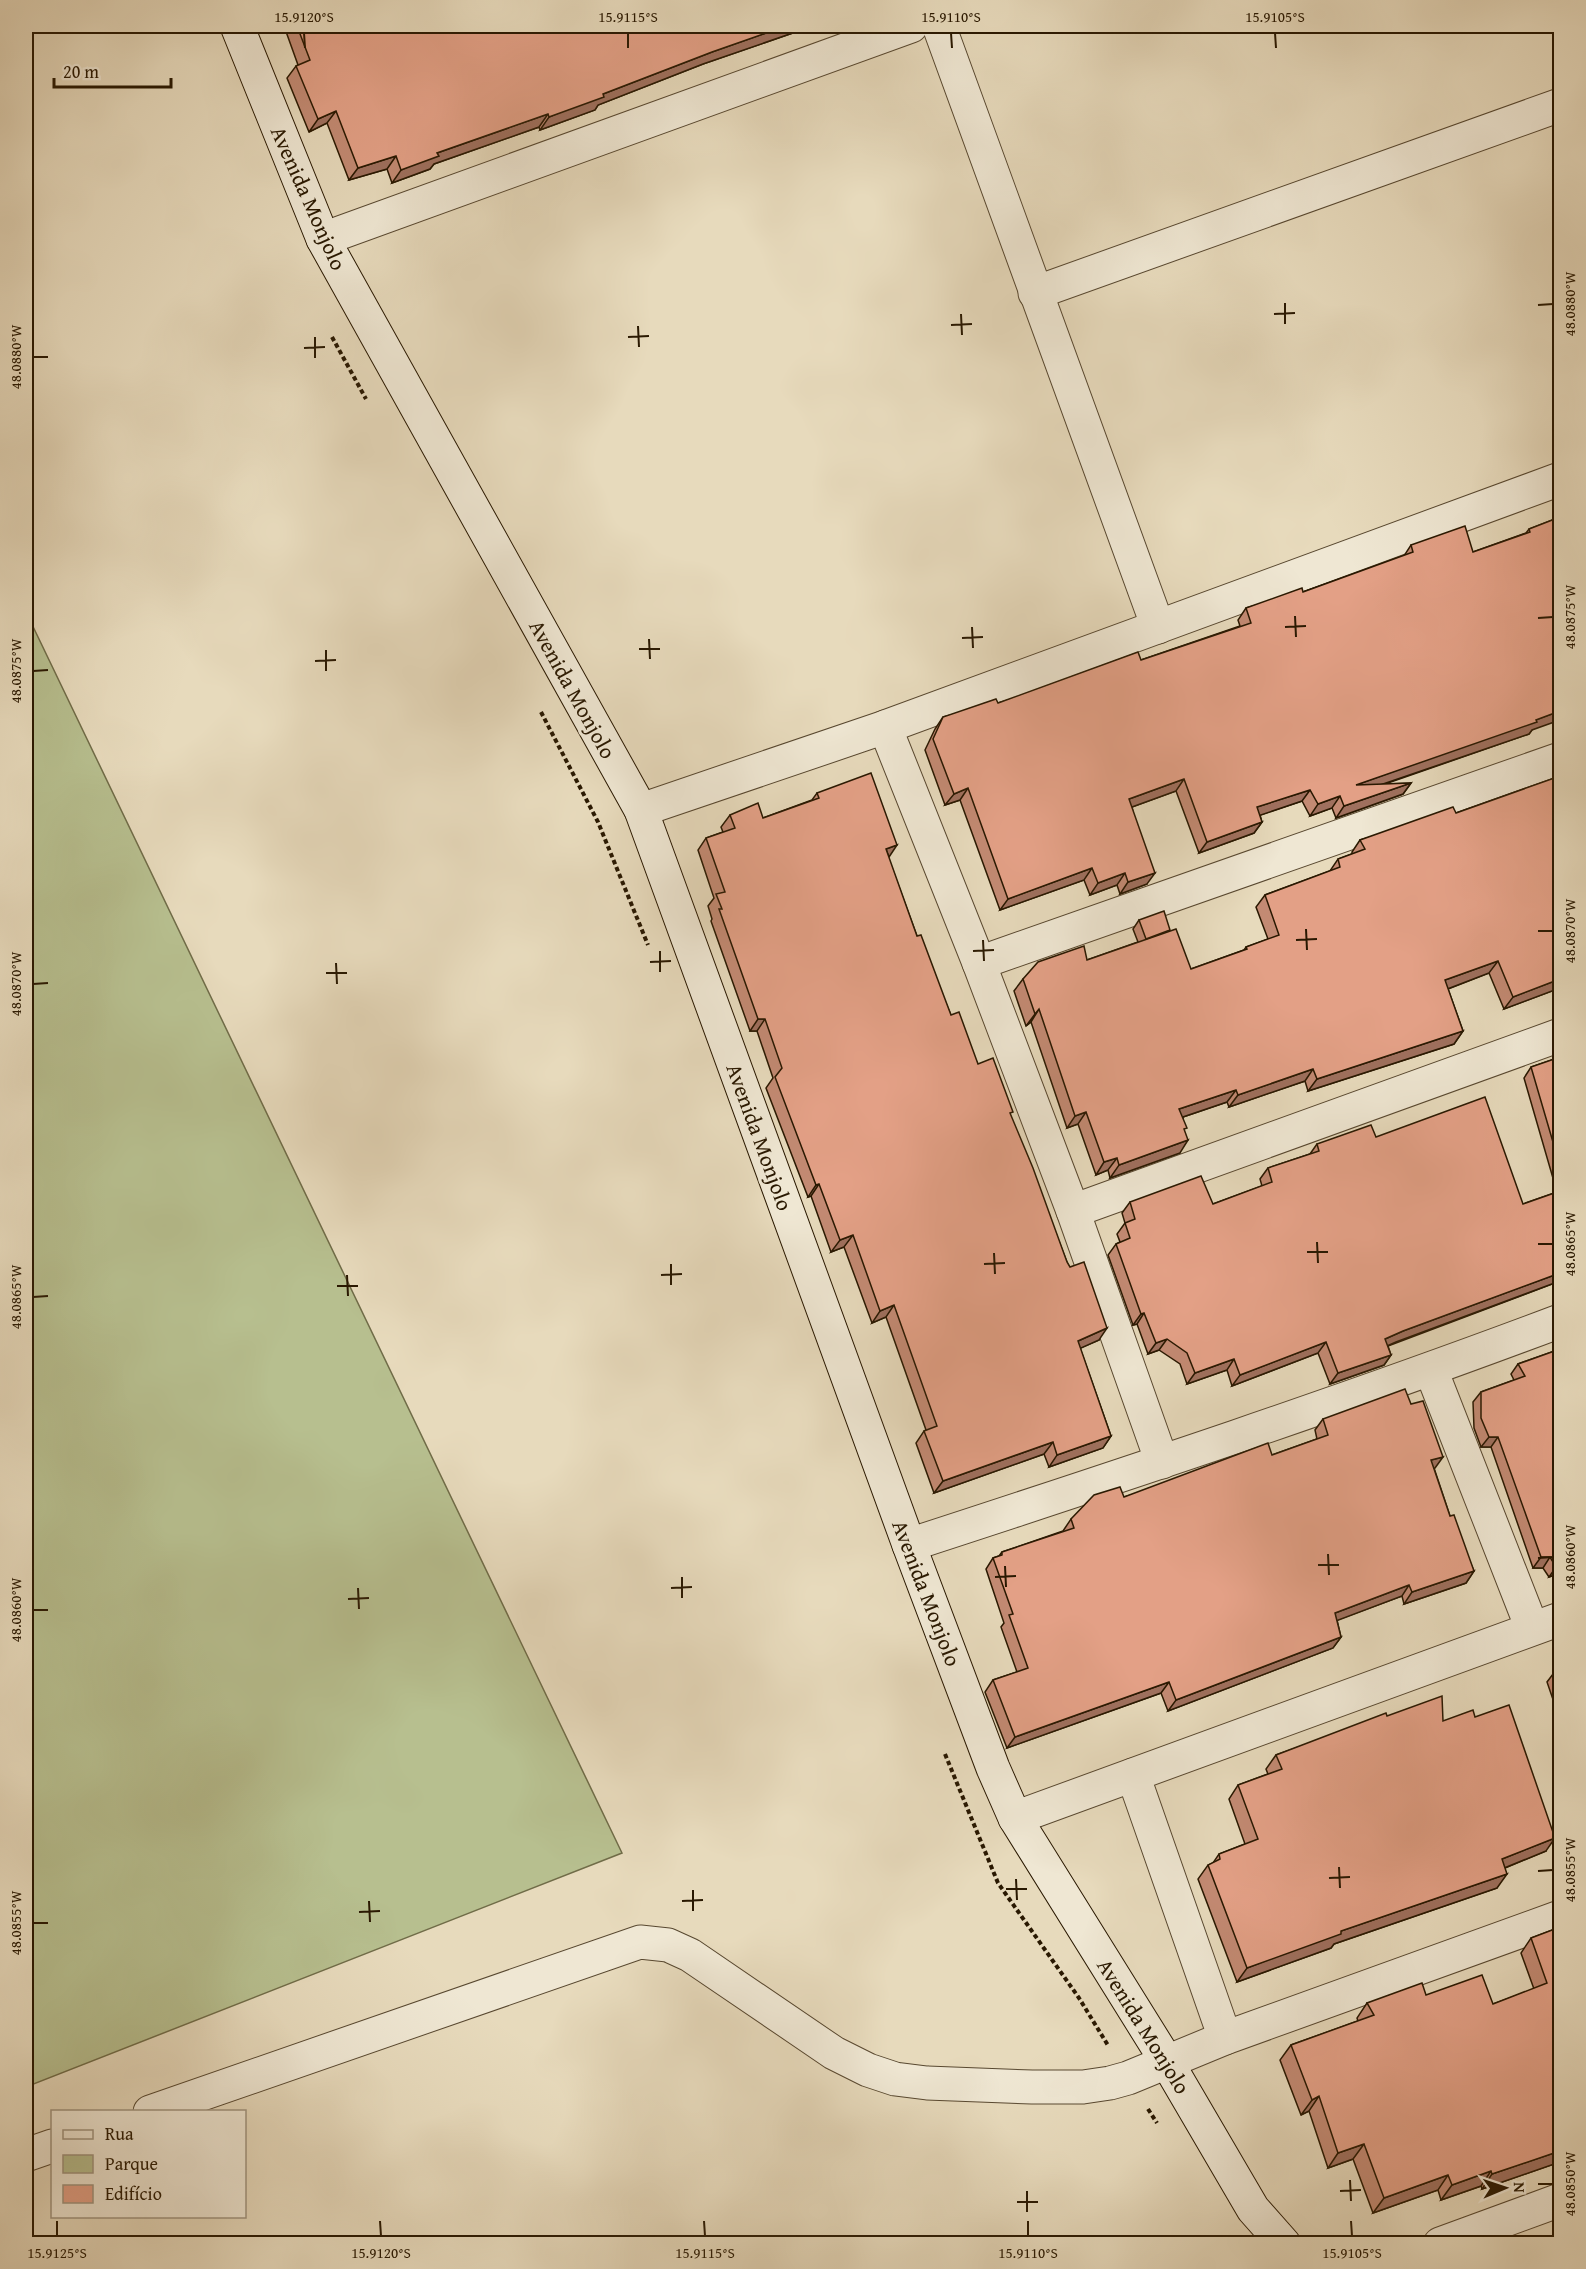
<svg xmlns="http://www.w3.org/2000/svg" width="1586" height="2269" viewBox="0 0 1586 2269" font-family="'Gentium Book Plus',serif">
<rect width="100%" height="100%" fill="#e7dabc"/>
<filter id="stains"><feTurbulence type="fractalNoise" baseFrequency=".00333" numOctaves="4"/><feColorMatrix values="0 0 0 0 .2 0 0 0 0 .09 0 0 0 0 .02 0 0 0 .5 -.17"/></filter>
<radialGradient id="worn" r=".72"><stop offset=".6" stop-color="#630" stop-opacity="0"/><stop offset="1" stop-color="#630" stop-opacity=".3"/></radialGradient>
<!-- green -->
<path fill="#b7bf8f" stroke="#706c48" stroke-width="1.5" d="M26,612l596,1241 -596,234z"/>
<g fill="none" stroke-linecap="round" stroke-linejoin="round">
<defs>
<g id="street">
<path d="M939,26l219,601"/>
<path d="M323,239l588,-213"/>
<path d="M1035,293l525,-188"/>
<path d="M885,727l94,236 94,248 89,251"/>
<path d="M641,810l244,-83 675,-248"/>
<path d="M979,963l581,-204"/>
<path d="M1073,1211l487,-176"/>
<path d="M1431,1370l101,258"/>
<path d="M909,1545c218,-71 436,-143 651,-224"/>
<path d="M1133,1775l92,263"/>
<path d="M1015,1818l545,-199"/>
<path d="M150,2112l490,-170 28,3 22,10 144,98 34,17 27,9 32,4 105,4h51l27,-4 18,-5 97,-40 335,-121"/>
<path d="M26,2155l26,-9"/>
<path d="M1440,2244l120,-44"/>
</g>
<path id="secondary" d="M237,26l86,213 318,571 268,735 84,223 22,50 152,244 86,147 31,35"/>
</defs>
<!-- street casing -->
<use href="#street" stroke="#584830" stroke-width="35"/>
<!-- secondary casing -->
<use href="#secondary" stroke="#291801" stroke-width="35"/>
<!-- path -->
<g stroke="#291801" stroke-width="4" stroke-dasharray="4.5 3" stroke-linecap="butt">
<path d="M332,337l34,62"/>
<path d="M541,712l57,110 50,123"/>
<path d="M945,1754l53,129 81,115 30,49"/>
<path d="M1148,2109l9,14"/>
</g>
<!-- street -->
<use href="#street" stroke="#efe7d3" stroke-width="33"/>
<!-- secondary -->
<use href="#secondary" stroke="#efe7d3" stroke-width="33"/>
</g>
<!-- wall -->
<g fill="#c38a73" stroke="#291801" stroke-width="1.5">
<path d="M284,26h529l-110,38 -105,41 -3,5 -55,20 -1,-3 -105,37 -4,5 -38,14 -5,-14 -38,11 -22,-57 -18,9 -22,-54 9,-12 2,-1z"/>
<path d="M1560,517l-28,213 -3,4 -144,50 26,-1 -8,11 -67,24 -4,-10 -22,8 -8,-15 -42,14 2,7 -8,11 -55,20 -23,-62 -44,16 15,77 -27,10 -3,-9 -27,10 -6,-15 -84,30 -40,-110 -15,5 -20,-55 10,-21 8,-12 55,-14 143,-43 99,-34 -2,-6 8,-12 57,-16 101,-36 7,-11 62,7 53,-19 3,-4z"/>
<path d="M1560,776v212l-56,21 -15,-36 -41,16 15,42 -9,13 -146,47 -3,-10 -76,26 -2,-5 -44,15 1,14 -4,22 -70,25 -2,-8 -12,5 -18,-51 -11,4 -36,-106 -5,4 -12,-35 9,-12 64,-19 51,-18 -5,-13 6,-9 52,49 53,-19 2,-3 22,-8 -12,-32 9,-12 65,-24 8,-12 14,-5v-2l8,-12 96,-27z"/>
<path d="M817,793l71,64 29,79 34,79 27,49 32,51 57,147 32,78 -19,8 31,88 -8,12 -54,19 -5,-13 -110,39 -18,-50 8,-12 2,-1 -40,-113 -14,6 -28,-76 -13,5 -20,-56 -3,1 -42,-109 7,-10 -16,-47h-7l-39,-110 1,-2 -4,-13 6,-8 -16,-48 8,-12 17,-6 -2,-5 9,-12 33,3 49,-18z"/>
<path d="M1560,1057v224l-172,65 3,9 -7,10 -54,19 -12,-31 -86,33 -5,-16 -40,14 -7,-20 -21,-14 -11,4 -11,-30 -4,1 -25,-70 8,-11 4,-2 -3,-8 8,-11 -3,-10 8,-11 83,2 49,-18 -2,-7 8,-11 42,-14 7,-10 59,-7 147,67 34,-12 -33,-114 7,-11z"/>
<path d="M1560,1349v224l-11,4 -6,-9h-10l-42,-121h-10l-7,-19 -1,-26 8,-10 33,-12 -3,-6 7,-10z"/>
<path d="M1323,1419l112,49h-1l16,48 24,55 -8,12 -62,21 -2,-8 -65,24 4,17 -8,11 -165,63 -7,-18 -154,55 -22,-56 8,-12 24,-8 -16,-45 3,-4 -18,-54 7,-11 6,-2 3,-4 61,-21 8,-12 53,-22 148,-42 45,-16 -2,-9z"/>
<path d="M1560,1668v52l-13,-38 9,-12z"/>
<path d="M1387,1716l56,5 32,-4 71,134 -41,17 -8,20 -163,56 -3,4 -94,34 -39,-103 10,-14 5,-2 6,-9 26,-10 -16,-45 9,-14 30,-11 -2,-5 10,-14z"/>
<path d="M1560,1927v235l-78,27 -1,-3 -40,14 -3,-10 -65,23 -20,-54 -25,9 -19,-57 -8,4 -21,-55 11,-15 67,-24 -1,-3 10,-15 59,-8 67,9 41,-15 -13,-36 10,-15z"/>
</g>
<!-- shaded-wall -->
<g fill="#9f705e" stroke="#291801" stroke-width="1.5">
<path d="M786,26h27l-110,38 -105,41 -3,5 -55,20 9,-13 54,-23 109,-42z"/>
<path d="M336,111l-9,12 -18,9 9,-13z"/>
<path d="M548,114l-9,13 -105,37 -4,5 -38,14 9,-13 36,-17z"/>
<path d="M396,156l-9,13 -38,11 9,-12z"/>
<path d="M1560,711v9l-28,10 -3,4 -181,62 8,-11z"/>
<path d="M1184,779l-8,12 -55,20 8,-12z"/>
<path d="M1411,783l-8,11 -67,24 8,-12z"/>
<path d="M968,788l-8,12 -15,5 9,-11z"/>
<path d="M1310,790l-8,11 -53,18 8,-12z"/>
<path d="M1340,796l-8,12 -22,8 8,-12z"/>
<path d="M1262,822l-8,11 -55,20 8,-11z"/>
<path d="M897,845l-8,12 -3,-8z"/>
<path d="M1092,868l-8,12 -84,30 8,-11z"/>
<path d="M1125,873l-8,12 -27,10 8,-12z"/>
<path d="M1155,873l-8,11 -27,10 8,-12z"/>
<path d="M1498,961l-9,12 -52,20 8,-13z"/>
<path d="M1560,979v9l-56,21 9,-12z"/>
<path d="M1039,1009l-8,13 -5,4 9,-12z"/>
<path d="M758,1019h7l-8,12h-7z"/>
<path d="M1463,1031l-9,13 -146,47 9,-12z"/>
<path d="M1313,1069l-8,12 -76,26 9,-12z"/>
<path d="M1236,1090l-9,12 -56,19 8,-12z"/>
<path d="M1086,1112l-8,12 -11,4 8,-12z"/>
<path d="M1188,1140l-8,13 -70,25 9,-13z"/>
<path d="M1117,1158l-9,12 -12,5 8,-13z"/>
<path d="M819,1184l-8,12 -3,1 8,-12z"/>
<path d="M853,1235l-9,12 -13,5 9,-12z"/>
<path d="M1560,1273v8l-164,61 -18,8 7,-11 18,-8z"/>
<path d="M894,1305l-8,12 -14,6 8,-12z"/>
<path d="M1144,1313l-7,11 -4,1 8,-11z"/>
<path d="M1107,1328l-8,12 -29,13 8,-12z"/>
<path d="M1167,1339l-8,11 -11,4 8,-11z"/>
<path d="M1326,1342l-8,11 -86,33 8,-11z"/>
<path d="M1391,1355l-7,10 -54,19 8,-11z"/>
<path d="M1234,1359l-7,11 -40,14 8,-11z"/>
<path d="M1111,1436l-8,12 -54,19 8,-12z"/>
<path d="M1489,1437h9l-7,10h-10z"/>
<path d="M1053,1442l-9,12 -110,39 9,-12z"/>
<path d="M1443,1457l-8,11 -12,3 8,-11z"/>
<path d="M1541,1557h9l-7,11h-10z"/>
<path d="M1560,1565v8l-11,4 7,-10z"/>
<path d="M1474,1571l-8,12 -62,21 8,-12z"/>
<path d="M1409,1585l-7,11 -74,28 7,-11z"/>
<path d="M1341,1637l-8,11 -165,63 8,-11z"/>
<path d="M1169,1682l-8,11 -154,55 8,-11z"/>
<path d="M1555,1838l-9,13 -54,22 10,-14z"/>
<path d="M1507,1874l-10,14 -163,56 -3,4 -94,34 10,-14 94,-37z"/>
<path d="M1319,2096l-10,15 -8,4 11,-15z"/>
<path d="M1364,2144l-11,15 -25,9 10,-15z"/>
<path d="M1560,2151v11l-78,27 10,-15z"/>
<path d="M1491,2171l-10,15 -40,14 11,-15z"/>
<path d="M1448,2175l-10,15 -65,23 11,-15z"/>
</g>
<!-- building -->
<g fill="#e3a086" stroke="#291801" stroke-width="1.5">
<path d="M297,26h489l-74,26 -109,42 1,3 -55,20 -1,-3 -111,39 2,3 -38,14 -5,-14 -38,12 -22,-57 -18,8 -22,-53 14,-6z"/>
<path d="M1560,517v194l-24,9 1,2 -181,63 55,-2 -67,23 -4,-10 -22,8 -8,-14 -53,17 5,15 -55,20 -23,-63 -55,20 26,74 -27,9 -3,-9 -27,10 -6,-15 -84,31 -40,-111 -14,6 -21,-55 10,-22 53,-18 2,4 140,-51 3,8 110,-37 -5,-15 56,-20 1,4 110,-40 -2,-7 54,-19 8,26 57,-20 -1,-3z"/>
<path d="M871,773l26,72 -11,4 31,87 4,-1 30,80 8,-3 19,52 15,-6 20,54 -3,1 23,55 34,94 3,5 14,-5 23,66 -29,13 33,95 -54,19 -4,-13 -110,39 -19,-50 13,-5 -43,-121 -14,6 -27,-76 -13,5 -21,-56 -3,1 -41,-108 7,-9 -17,-49h-7l-39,-110h3l-6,-15 9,-2 -19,-54 29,-10 -5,-13 28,-12 5,15 56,-20 -2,-5z"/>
<path d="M1560,776v203l-47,18 -15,-36 -53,19 18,51 -146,48 -4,-10 -75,26 -2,-5 -57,19 8,19 -3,1 4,11 -69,25 -2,-7 -13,4 -18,-50 -11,4 -36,-107 -4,5 -12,-35 15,-17 46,-16 3,14 89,-31 15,40 56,-20 -1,-2 33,-12 -14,-40 75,-28 -2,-8 27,-10 -5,-9 93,-33 3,6z"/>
<path d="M1164,911l6,19 -24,9 -7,-19z"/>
<path d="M1560,1057v109l-29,-99z"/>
<path d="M1485,1097l38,107 37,-13v82l-157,58 -18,8 6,16 -53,18 -12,-31 -86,33 -6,-16 -39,14 -8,-20 -20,-14 -11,4 -12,-30 -3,1 -25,-70 14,-6 -5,-15 10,-4 -5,-17 71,-26 12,28 59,-22 -4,-14 51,-17 -2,-7 54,-19 5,12z"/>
<path d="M1560,1349v216l-4,2 -6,-10h-9l-43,-120h-9l-8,-19v-26l44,-16 -7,-12z"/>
<path d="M1405,1389l6,15 12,-3 20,56 -12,3 19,56 4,-1 20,56 -62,21 -3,-7 -74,28 6,24 -165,63 -7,-18 -154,55 -22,-57 35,-12 -19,-53 4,-1 -20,-56 9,-3v-3l72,-24 -3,-9 23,-24 26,-8 4,10 144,-54 4,12 56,-20 -5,-16z"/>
<path d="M1560,1668v16l-4,-14z"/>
<path d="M1442,1696l1,25 30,-11 2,7 34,-12 46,133 -53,21 5,15 -166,57v3l-94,34 -39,-103 12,-6 -1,-5 39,-15 -20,-54 44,-16 -6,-14 110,-42 1,3z"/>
<path d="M1560,1927v224l-68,23 -1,-3 -39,14 -4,-10 -64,23 -20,-54 -26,9 -19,-57 -7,4 -21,-55 83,-30 -7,-12 55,-20 4,12 56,-20 11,29 54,-21 -16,-45z"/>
</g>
<!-- ticks -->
<path fill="none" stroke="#291801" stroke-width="2" d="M304,33l1,15M628,33v15M951,33l1,15M1275,33l1,15M1285,303v21M1538,305l15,-1M961,314l1,21M1274,314l21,-1M951,325l21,-1M638,326l1,21M315,337v21M628,337l21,-1M304,348l21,-1M33,357h15M1295,616l1,21M1538,618l15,-1M972,627l1,21M1285,627l21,-1M962,638l21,-1M649,639l1,20M639,649h21M326,650v21M315,661l21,-1M33,671l15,-1M1306,929l1,21M1538,931h15M983,940l1,21M1296,940l21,-1M660,951v21M973,951l21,-1M650,962l21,-1M336,963l1,21M326,973h21M33,984l15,-1M1317,1242l1,21M1538,1244h15M1307,1252h21M994,1253l1,21M671,1264v21M984,1264l21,-1M347,1275l1,21M661,1275l21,-1M337,1286h21M33,1297l15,-1M1328,1554l1,21M1538,1558l15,-1M1318,1565h21M1005,1566l1,21M682,1577v21M995,1577l21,-1M358,1588l1,21M671,1588l21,-1M348,1599l21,-1M33,1610h15M1339,1867l1,21M1538,1871l15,-1M1329,1878l21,-1M1016,1879l1,21M1006,1889h21M693,1890v21M369,1901l1,21M682,1901l21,-1M359,1912l21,-1M33,1923h15M1350,2180l1,21M1538,2184h15M1027,2191v21M1340,2191l21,-1M1017,2202h21M57,2221v15M380,2221l1,15M704,2221l1,15M1028,2221v15M1351,2221l1,15"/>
<g text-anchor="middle" stroke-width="6" stroke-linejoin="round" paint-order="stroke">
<!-- street labels -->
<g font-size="22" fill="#291801" stroke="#efe7d3">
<text transform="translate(309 198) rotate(66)" y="8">Avenida Monjolo</text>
<text transform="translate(573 689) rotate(61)" y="8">Avenida Monjolo</text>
<text transform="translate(760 1137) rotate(70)" y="8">Avenida Monjolo</text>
<text transform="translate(927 1593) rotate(69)" y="8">Avenida Monjolo</text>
<text transform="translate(1144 2026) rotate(58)" y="8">Avenida Monjolo</text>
</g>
</g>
<!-- margin -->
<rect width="1586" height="2269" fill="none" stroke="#e7dabc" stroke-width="66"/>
<!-- legend -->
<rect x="51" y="2110" width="195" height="108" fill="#efe7d3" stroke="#a0947f" stroke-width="1.5"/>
<rect x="63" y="2130" width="30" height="9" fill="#efe7d3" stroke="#a0947f" stroke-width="1.5"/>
<text x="105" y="2140" font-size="18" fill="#291801">Rua</text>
<rect x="63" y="2155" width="30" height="18" fill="#b7bf8f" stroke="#a0947f" stroke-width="1.5"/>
<text x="105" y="2170" font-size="18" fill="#291801">Parque</text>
<rect x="63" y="2185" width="30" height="18" fill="#e3a086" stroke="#a0947f" stroke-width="1.5"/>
<text x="105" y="2200" font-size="18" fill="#291801">Edifício</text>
<!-- north arrow -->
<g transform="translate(1505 2188) rotate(88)" stroke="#efe7d3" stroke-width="4.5" paint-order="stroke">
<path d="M0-4.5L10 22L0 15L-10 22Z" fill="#291801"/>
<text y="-9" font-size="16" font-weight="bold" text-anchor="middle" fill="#291801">N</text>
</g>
<!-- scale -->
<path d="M54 78v9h117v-9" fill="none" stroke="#291801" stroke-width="3"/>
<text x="63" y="78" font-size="18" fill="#291801" stroke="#efe7d3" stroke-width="4.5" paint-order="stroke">20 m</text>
<rect x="33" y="33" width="1520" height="2203" fill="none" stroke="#291801" stroke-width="2"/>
<g font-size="15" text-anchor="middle" fill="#291801">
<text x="304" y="22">15.9120°S</text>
<text x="628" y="22">15.9115°S</text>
<text x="951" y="22">15.9110°S</text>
<text x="1275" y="22">15.9105°S</text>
<text transform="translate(1570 304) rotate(-90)" y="5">48.0880°W</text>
<text transform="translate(16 357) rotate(-90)" y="5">48.0880°W</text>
<text transform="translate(1570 617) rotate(-90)" y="5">48.0875°W</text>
<text transform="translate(16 671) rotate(-90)" y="5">48.0875°W</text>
<text transform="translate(1570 931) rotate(-90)" y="5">48.0870°W</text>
<text transform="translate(16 984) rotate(-90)" y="5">48.0870°W</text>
<text transform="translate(1570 1244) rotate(-90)" y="5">48.0865°W</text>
<text transform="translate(16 1297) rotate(-90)" y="5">48.0865°W</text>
<text transform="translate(1570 1557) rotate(-90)" y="5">48.0860°W</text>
<text transform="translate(16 1610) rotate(-90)" y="5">48.0860°W</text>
<text transform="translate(1570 1870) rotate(-90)" y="5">48.0855°W</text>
<text transform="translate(16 1923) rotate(-90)" y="5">48.0855°W</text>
<text transform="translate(1570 2184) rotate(-90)" y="5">48.0850°W</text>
<text x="57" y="2258">15.9125°S</text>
<text x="381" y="2258">15.9120°S</text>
<text x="705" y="2258">15.9115°S</text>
<text x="1028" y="2258">15.9110°S</text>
<text x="1352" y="2258">15.9105°S</text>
</g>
<rect width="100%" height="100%" filter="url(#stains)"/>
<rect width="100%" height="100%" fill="url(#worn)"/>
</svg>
